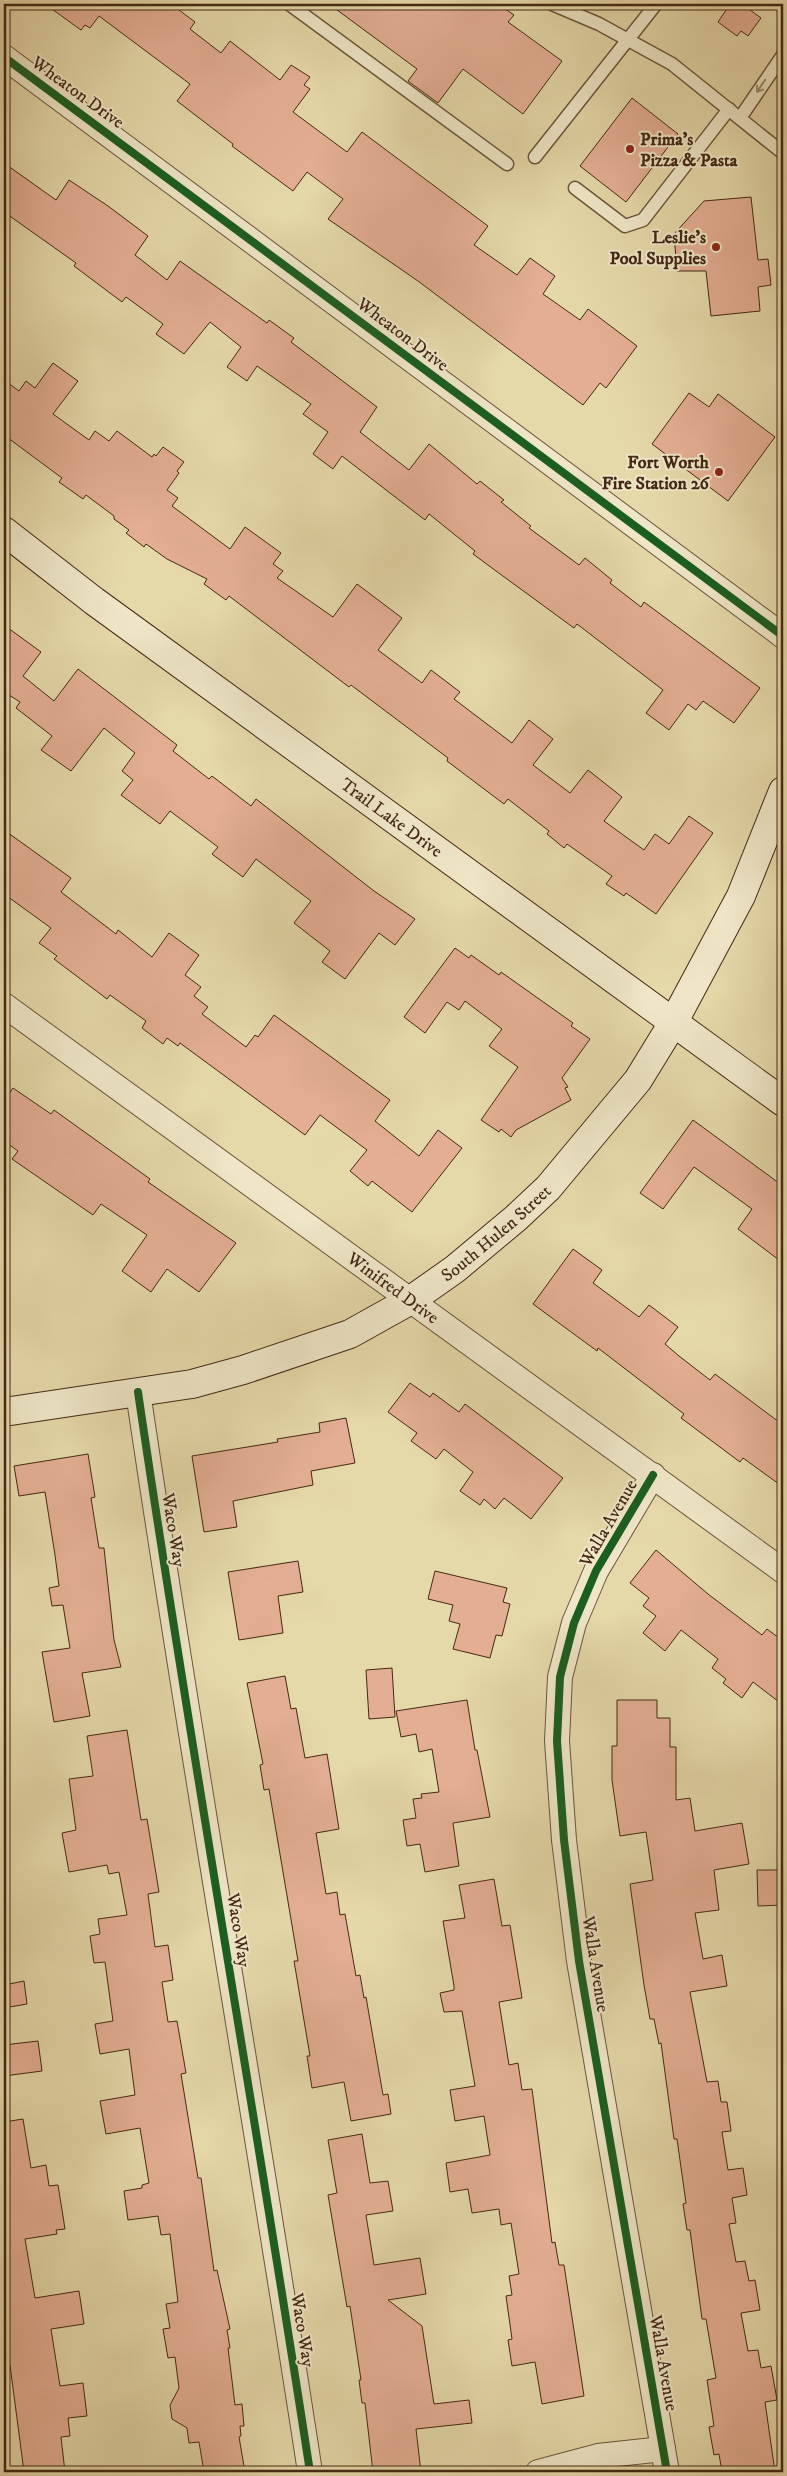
<svg xmlns="http://www.w3.org/2000/svg" width="787" height="2476" viewBox="0 0 787 2476" font-family="'IM FELL DW Pica',serif">
<rect width="100%" height="100%" fill="#e5d8a9"/>
<filter id="stains"><feTurbulence type="fractalNoise" baseFrequency=".004" numOctaves="4"/><feColorMatrix values="0 0 0 0 .2 0 0 0 0 .09 0 0 0 0 .02 0 0 0 .5 -.17"/></filter>
<radialGradient id="worn" r=".72"><stop offset=".6" stop-color="#630" stop-opacity="0"/><stop offset="1" stop-color="#630" stop-opacity=".3"/></radialGradient>
<!-- building -->
<g fill="#e3ae93" stroke="#442916">
<path d="M45,4h126l24,18 -5,7 31,24 9,-12 50,39 11,-15 19,12 -6,8 6,4 -17,23 54,40 15,-20 126,94 -14,19 43,30 13,-17 25,18 -12,18 37,26 8,-11 49,37 -31,42 -6,-5 -17,22 -165,-124 -90,-62 15,-20 -36,-27 -14,19 -61,-45 1,-2 -56,-43 13,-17 -91,-68 -9,12 -5,-3 -4,5z"/>
<path d="M329,4h169l16,11 -6,7 54,39 -39,53 -60,-45 -25,34 -30,-22 9,-12z"/>
<path d="M730,4h12l19,14 -13,18 -7,-5 -4,5 -19,-14z"/>
<path d="M632,98l46,36 -52,68 -46,-36z"/>
<path d="M4,163l52,37 13,-20 39,26 40,30 -13,19 32,25 13,-19 87,62 2,-3 25,18 -3,4 86,65 -17,25 49,38 20,-26 48,40 3,-3 24,19 -3,2 30,24 -2,2 50,37 6,-7 27,22 -2,3 31,24 3,-5 116,86 -26,35 -31,-22 -7,9 -8,-6 -19,26 -23,-17 17,-23 -86,-66 -3,4 -78,-57 -23,-17 2,-3 -46,-37 -4,6 -83,-64 -9,13 -20,-15 15,-22 -25,-18 8,-10 -54,-38 -10,15 -20,-14 14,-20 -31,-25 -26,32 -28,-20 7,-10 -37,-27 -4,5 -48,-36 2,-3 -72,-51z"/>
<path d="M751,197l7,63 10,-1 3,26 -13,2 2,24 -49,5 -5,-45h-29l-3,-37 30,-33z"/>
<path d="M53,363l25,18 -25,33 36,26 6,-9 14,10 8,-10 35,26 2,-3 2,2 7,-9 21,15 -7,9 2,2 -12,17 11,8 -6,8 58,43 15,-22 36,26 -8,11 10,7 -6,7 56,39 24,-33 45,34 -24,32 44,33 9,-13 29,22 -6,7 58,44 17,-23 24,19 -20,26 37,28 18,-23 34,27 -18,24 40,29 11,-16 14,10 20,-28 24,17 -57,81 -30,-21 -2,3 -18,-12 6,-8 -45,-32 -3,4 -17,-14 2,-3 -41,-32 -4,5 -57,-43 1,-3 -97,-73 -2,2 -120,-91 -3,4 -22,-16 3,-5 -40,-20 -21,-15 -2,3 -18,-14 3,-3 -15,-11v-3l-28,-21 -3,4 -24,-17 3,-4 -58,-43v-55l15,11 7,-10 9,7z"/>
<path d="M689,393l20,14 9,-13 57,43 -47,64 -76,-57z"/>
<path d="M4,625l37,27 -18,24 31,25 24,-32 99,76 -4,6 36,28 3,-3 39,30 5,-7 118,92 41,28 -20,26 -16,-12 -34,46 -23,-17 8,-11 -36,-28 17,-22 -55,-42 -13,18 -31,-23 6,-7 -48,-36 -10,13 -39,-29 12,-15 -11,-9 13,-18 -31,-25 -33,43 -30,-21 11,-14 -36,-28 4,-6 -11,-7 -5,7z"/>
<path d="M4,830l67,48 -10,14 55,42 2,-4 34,27 17,-24 30,22 -14,20 16,12 -7,9 14,11 -6,7 44,33 9,-12 3,2 16,-22 116,85 -15,21 44,35 19,-26 24,18 -50,64 -40,-31 -4,5 -18,-15 17,-21 -47,-35 -15,20 -125,-92 -2,3 -11,-8 -4,6 -21,-16 4,-7 -36,-26 -3,4 -53,-40 3,-3 -18,-13 12,-15 -47,-34z"/>
<path d="M455,948l14,10 2,-3 28,20 2,-3 72,51 -2,3 19,13 -28,39 6,9 -3,1 6,12 -55,30 -5,7 -10,-8 -2,3 -18,-12 37,-53 -29,-21 13,-17 -37,-28 -6,9 -12,-8 -22,31 -21,-16z"/>
<path d="M13,1088l38,26 3,-4 96,69 -2,3 88,61 -37,49 -32,-23 -16,23 -29,-21 25,-36 -46,-31 -8,11 -81,-56 6,-8 -14,-10v-40z"/>
<path d="M693,1120l90,66v77l-45,-34 14,-20 -58,-42 -31,42 -23,-16z"/>
<path d="M573,1249l29,21 -9,13 46,34 10,-12 29,22 -13,17 14,12 31,24 5,-6 68,51v62l-40,-29 -3,4 -59,-44 3,-4 -86,-66 -1,3 -64,-47z"/>
<path d="M410,1383l20,14 3,-4 26,19 6,-8 98,74 -32,41 -27,-21 -9,11 -11,-10 -4,6 -20,-14 13,-19 -29,-23 -8,10 -25,-18 6,-8 -29,-21z"/>
<path d="M346,1418l9,45 -44,8 2,14 -80,16 4,26 -33,5 -12,-76 86,-14 -1,-3 43,-7 -1,-9z"/>
<path d="M88,1454l7,43 -4,1 8,50h5l10,92 7,27 -39,6 8,43 -36,6 -12,-70 28,-4 -7,-43 -11,1 -3,-18 10,-2 -4,-31 -10,-63 -26,4 -5,-30z"/>
<path d="M656,1550l52,44 54,41 5,-6 16,12v64l-30,-23 -11,16 -19,-15 3,-4 -14,-11 6,-9 -37,-29 -16,21 -22,-18 13,-17 -13,-10 6,-8 -19,-15z"/>
<path d="M298,1561l5,31 -25,4 5,37 -44,7 -11,-68z"/>
<path d="M435,1571l72,17 -4,14 7,2 -8,32 -6,-1 -6,23 -37,-9 7,-25 -11,-3 4,-16 -25,-6z"/>
<path d="M392,1668l3,49 -26,2 -3,-49z"/>
<path d="M285,1676l6,33 5,-1 9,50 22,-4 12,75 -23,4 10,61 11,-2 3,23 5,-1 11,62 4,-1 4,23 2,-1 17,98 5,-1 3,20 -40,7 -7,-39 -32,6 -5,-32h3l-16,-95h4l-29,-172 -5,1 -4,-25 3,-1 -16,-81z"/>
<path d="M467,1700l8,50h2l13,67 -37,6 6,43 -34,6 -5,-28 -13,2 -4,-26 13,-2 -3,-19 9,-1 -1,-4 18,-2 -7,-43 -13,3 -3,-18 -15,3 -5,-26z"/>
<path d="M617,1700h40v18h13v29h6v53l14,-2 5,33 47,-8 7,41 -35,6 5,40 -24,3 8,46 19,-4 5,31 -37,6 17,90 11,-1 3,21h6l4,29 -9,1 6,38 15,-2 4,27 -15,3 4,25 -7,1 7,38 9,-1 4,20 6,-1 5,30 -19,3 7,38 10,-1 3,18 10,-2 6,34 -12,2 10,70h-53l-3,-18 -5,1 -5,-28 5,-1 -7,-46 9,-2 -10,-59h-4l-12,-89h-3l-4,-26 3,-1 -9,-64h-3l-13,-96 -2,1 -5,-25h-4l-6,-34 -14,-101 23,-4 -7,-48 -26,4 -8,-56v-34h5z"/>
<path d="M127,1730l14,90 6,-1 12,73 -11,2 7,53 13,-2 5,35 -11,2 6,40 9,-1 9,52 -5,1 17,104h3l13,93 3,-1 13,59 -3,1 3,18h-2l7,57 7,-1 2,22h-4l1,10 -2,1 6,35h-41l-5,-30 -10,1 -2,-15 -15,-9 -2,-14 9,-17 -4,-31 -7,1 -5,-29 7,-1 -4,-24 12,-2 -8,-68 -9,1 -3,-19 -30,4 -4,-29 18,-3v-3l7,-2 -9,-55 -34,6 -6,-33 35,-6 -6,-46 -29,5 -5,-30 18,-3 -8,-59 -11,1 -4,-27 10,-2 -2,-15 29,-4 -8,-43 -10,2 -2,-9 -38,7 -7,-39 14,-3 -7,-51 24,-3 -6,-40z"/>
<path d="M757,1870h26v35l-25,1z"/>
<path d="M494,1879l8,47 8,-1 12,73 -23,4 10,63 9,-2 4,27 10,-1 20,154 3,-1 4,23h5l20,131 -42,8 -7,-42 -23,4 -4,-26 4,-1 -6,-43 6,-1 -3,-19 10,-2 -8,-51 -10,2 -2,-16 -27,4 -4,-24 -18,3 -4,-29 44,-8 -6,-39 -29,5 -5,-31 25,-4 -13,-75 -18,1 -4,-19 14,-3v-4l-11,-65 22,-3 -6,-33z"/>
<path d="M24,1981l3,23 -23,4v-23z"/>
<path d="M38,2041l4,30 -38,5v-31z"/>
<path d="M23,2119l8,49 15,-3 3,21 9,-1 7,44 -9,1 1,4 -32,5 10,59 44,-7 5,33 -33,5 9,57 23,-3 4,33 -19,2 2,18 -9,1 4,35h-41l-14,-107 -6,2v-245z"/>
<path d="M362,2134l8,49 18,-2 5,30 -27,4 8,50 46,-7 6,36 -38,6 34,26 12,78 35,-4 3,23 -56,6 5,43h-48l-8,-69h-3l-3,-23h2l-11,-74 -3,1 -19,-112 9,-2 -9,-53z"/>
</g>
<g fill="none" stroke-linecap="round" stroke-linejoin="round">
<defs>
<g id="lane">
<path d="M289,4l218,160"/>
<path d="M552,4l47,20 73,40 111,89"/>
<path d="M740,118l43,-63"/>
<path d="M535,157l121,-153"/>
<path d="M575,188l50,38 18,-6 86,-111"/>
</g>
<g id="street">
<path d="M4,57l779,579"/>
<path id="s1" d="M4,1005l779,566"/>
<path d="M138,1392c53,361 117,720 172,1080"/>
<path d="M653,1475l-57,96 -22,52 -14,54 -3,64 7,99 15,121 88,511"/>
<path d="M538,2472l60,-16 65,-7"/>
</g>
<g id="secondary">
<path id="s2" d="M4,531l90,70 689,501"/>
<path id="s3" d="M4,1412l188,-28 51,-14 107,-36 61,-34 44,-31 61,-51 32,-30 90,-108 35,-57 68,-127 42,-105"/>
</g>
</defs>
<!-- lane casing -->
<use href="#lane" stroke="#6c553b" stroke-width="15"/>
<!-- street casing -->
<use href="#street" stroke="#6c553b" stroke-width="26"/>
<!-- secondary casing -->
<use href="#secondary" stroke="#442916" stroke-width="30"/>
<!-- lane -->
<use href="#lane" stroke="#eee6c7" stroke-width="12"/>
<!-- street -->
<use href="#street" stroke="#eee6c7" stroke-width="24"/>
<!-- secondary -->
<use href="#secondary" stroke="#eee6c7" stroke-width="28"/>
<defs>
<g id="cycleway">
<path d="M4,57l779,579"/>
<path d="M138,1392c53,361 117,720 172,1080"/>
<path d="M653,1475l-57,96 -22,52 -14,54 -3,64 7,99 15,121 88,511"/>
</g>
</defs>
<!-- cycleway casing -->
<use href="#cycleway" stroke="#eee6c7" stroke-width="11"/>
<!-- cycleway -->
<use href="#cycleway" stroke="#1b5e20" stroke-width="8"/>
</g>
<!-- one-way arrows -->
<defs><path id="oneway-shaft" d="M-6 0H5M1.5-3L5.5 0L1.5 3" fill="none" stroke-width="1.6" stroke-linecap="round" stroke-linejoin="round" transform="scale(1.25)"/></defs>
<use stroke="#99886e" href="#oneway-shaft" transform="translate(761 86) rotate(124)"/>
<!-- markers -->
<g fill="#8f2418" stroke="#eee6c7" stroke-width="2">
<circle cx="630" cy="149" r="5"/>
<circle cx="716" cy="247" r="5"/>
<circle cx="719" cy="472" r="5"/>
</g>
<g text-anchor="middle" stroke-width="4" stroke-linejoin="round" paint-order="stroke">
<!-- street labels -->
<g font-size="18" fill="#442916" stroke="#eee6c7">
<text transform="translate(78 92) rotate(36)" y="6">Wheaton Drive</text>
<text transform="translate(403 334) rotate(37)" y="6">Wheaton Drive</text>
<text dy="6" stroke="none"><textPath href="#s2" startOffset="482">Trail Lake Drive</textPath></text>
<text dy="6" stroke="none"><textPath href="#s3" startOffset="534">South Hulen Street</textPath></text>
<text dy="6" stroke="none"><textPath href="#s1" startOffset="481">Winifred Drive</textPath></text>
<text transform="translate(608 1523) rotate(-60)" y="6">Walla Avenue</text>
<text transform="translate(174 1530) rotate(81)" y="6">Waco Way</text>
<text transform="translate(239 1930) rotate(81)" y="6">Waco Way</text>
<text transform="translate(596 1964) rotate(81)" y="6">Walla Avenue</text>
<text transform="translate(303 2330) rotate(81)" y="6">Waco Way</text>
<text transform="translate(664 2363) rotate(80)" y="6">Walla Avenue</text>
</g>
<!-- poi labels -->
<g font-size="18" font-weight="bold" fill="#442916" stroke="#eee6c7" text-anchor="end">
<text x="640" y="145" text-anchor="start">Prima's<tspan x="640" dy="21">Pizza &amp; Pasta</tspan></text>
<text x="706" y="243">Leslie's<tspan x="706" dy="21">Pool Supplies</tspan></text>
<text x="709" y="468">Fort Worth<tspan x="709" dy="21">Fire Station 26</tspan></text>
</g>
</g>
<!-- margin -->
<rect width="787" height="2476" fill="none" stroke="#e5d8a9" stroke-width="20"/>
<rect x="5" y="5" width="777" height="2466" fill="none" stroke="#442916" stroke-width="2.5"/>
<rect x="10" y="10" width="767" height="2456" fill="none" stroke="#442916"/>
<rect width="100%" height="100%" filter="url(#stains)"/>
<rect width="100%" height="100%" fill="url(#worn)"/>
</svg>
